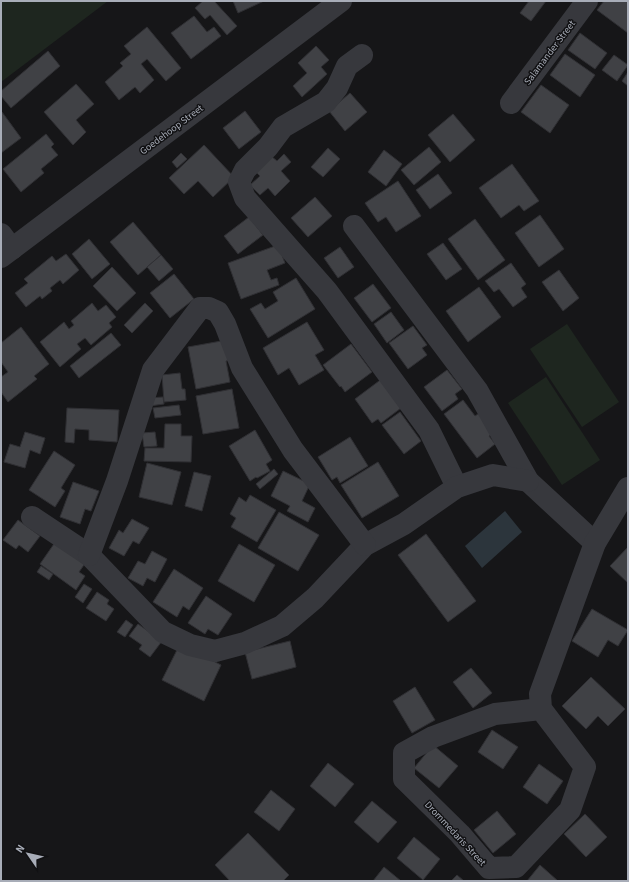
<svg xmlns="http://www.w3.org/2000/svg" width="629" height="882" viewBox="0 0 629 882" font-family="'Source Sans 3',sans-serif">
<rect width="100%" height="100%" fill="#161618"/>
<!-- green -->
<g fill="#1e261f">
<path d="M1,1h107l-107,81z"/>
<path d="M567,324l52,78 -37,25 -52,-78z"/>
<path d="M546,377l54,83 -38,25 -54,-82z"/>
</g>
<!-- water -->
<path fill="#2c353c" d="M505,511l17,21 -40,36 -17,-22z"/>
<!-- building -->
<g fill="#404145" stroke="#303034">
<path d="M203,1h11l23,25 -10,9 -17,-20 -5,4 -10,-11z"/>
<path d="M233,1h31l-26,12z"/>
<path d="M529,1h17l-15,20 -11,-8z"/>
<path d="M604,1h24v32l-31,-23z"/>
<path d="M194,16l13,16 7,-5 7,9 -30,23 -20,-26z"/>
<path d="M147,27l34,41 -15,13 -19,-22 -6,5 13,16 -14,13 -5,-6 -16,13 -14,-18 18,-16 -3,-3 11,-9 -7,-8z"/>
<path d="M580,33l27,20 -12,16 -27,-19z"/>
<path d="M316,46l13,14 -8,7 6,7 -25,23 -9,-11 14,-13 -9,-10z"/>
<path d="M48,51l12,15 -49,42 -10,-12v-5z"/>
<path d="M565,54l30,21 -15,22 -30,-22z"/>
<path d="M614,55l14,10 -11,16 -15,-11z"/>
<path d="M628,72v14l-6,-5z"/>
<path d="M76,84l18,20 -18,16 10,12 -13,13 -29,-33z"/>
<path d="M541,85l28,20 -19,28 -29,-21z"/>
<path d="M350,93l17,19 -22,19 -16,-20z"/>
<path d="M245,111l16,21 -22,17 -16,-21z"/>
<path d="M1,112h1l19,26 -20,15z"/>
<path d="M453,114l22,26 -25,22 -22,-27z"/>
<path d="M46,134l8,10 -3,3 7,8 -17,14 3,4 -23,19 -18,-23z"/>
<path d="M204,145l30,32 -21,20 -15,-16 -14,13 -15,-16z"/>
<path d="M429,147l12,15 -27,23 -13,-15z"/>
<path d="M328,148l12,11 -17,18 -12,-10z"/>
<path d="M384,150l18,14 -16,22 -18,-14z"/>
<path d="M181,153l6,6 -10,9 -5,-6z"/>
<path d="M284,154l7,8 -10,9 9,10 -15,15 -7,-8 -8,7 -10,-10 10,-9 -5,-5 16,-15 6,5z"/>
<path d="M512,164l27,37 -15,10 -5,-6 -18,13 -22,-30z"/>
<path d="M438,174l14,19 -22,16 -14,-19z"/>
<path d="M398,181l23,35 -25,16 -10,-15 -8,5 -13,-19z"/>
<path d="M315,197l17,19 -24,21 -17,-19z"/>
<path d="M540,215l24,34 -25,18 -24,-34z"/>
<path d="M249,217l14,18 -25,19 -14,-18z"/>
<path d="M475,219l30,41 -27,20 -30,-41z"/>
<path d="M133,222l28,33 -23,20 -28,-33z"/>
<path d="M89,239l21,25 -18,15 -20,-25z"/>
<path d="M443,243l19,26 -16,11 -19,-26z"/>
<path d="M278,245l7,18 -18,7 4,10 6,-2 2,7 -38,14 -13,-36z"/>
<path d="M340,247l14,20 -16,11 -14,-20z"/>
<path d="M66,254l13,16 -16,14 -3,-4 -10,8 2,3 -10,8 -2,-3 -14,11 -11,-14 13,-10 -4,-4 28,-23 4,5z"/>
<path d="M161,255l12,14 -14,12 -12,-14z"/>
<path d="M511,263l15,21 -5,4 6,9 -14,10 -14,-18 -5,3 -9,-11z"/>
<path d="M112,267l24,26 -19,18 -24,-25z"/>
<path d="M559,270l20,28 -16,13 -21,-29z"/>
<path d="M174,274l20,25 -24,19 -20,-25z"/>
<path d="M296,278l19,31 -47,29 -18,-29 11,-6 4,6 13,-8 -5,-9z"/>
<path d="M373,284l18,24 -19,14 -18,-24z"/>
<path d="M479,287l22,30 -33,25 -22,-31z"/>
<path d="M92,303l6,8 8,-6 10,12 -7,6 3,4 -21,18 -6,-7 -8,6 4,5 -21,18 -20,-25 24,-20 5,7 5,-4 -3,-4z"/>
<path d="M145,303l8,8 -21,22 -8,-8z"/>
<path d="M391,312l13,18 -17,13 -13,-19z"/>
<path d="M307,322l17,28 -9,5 9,15 -25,15 -10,-17 -11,7 -15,-27z"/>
<path d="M413,326l14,19 -5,3 5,7 -19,14 -19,-26z"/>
<path d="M21,327l28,37 -15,12 3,3 -29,23 -7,-10v-15l7,-5 -7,-10v-19z"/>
<path d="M111,333l10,12 -42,33 -9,-12z"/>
<path d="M227,340l4,20 -5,1 4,21 -34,7 -8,-42z"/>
<path d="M351,344l21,28 -27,20 -4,-6 -1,1 -17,-22z"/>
<path d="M447,370l15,19 -7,5 3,5 -16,12 -18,-24z"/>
<path d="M180,373l2,16h3l1,11 -22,2 -2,-27z"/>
<path d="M387,375l18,30 -24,18 -3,-4 -6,4 -17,-24z"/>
<path d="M232,389l7,39 -36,6 -7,-38z"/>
<path d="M163,397l1,7 -15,2v-8z"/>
<path d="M463,400l12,16 6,-4 14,19 -6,5 6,8 -18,14 -33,-44z"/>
<path d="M179,405l2,10 -26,3 -2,-10z"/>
<path d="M67,408l52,2 -2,32 -28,-2v-10l-14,-1 -1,14 -9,-1z"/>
<path d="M400,412l21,29 -17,13 -22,-29z"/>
<path d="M165,424h16v12h11l-1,26 -47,-1 1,-13h19z"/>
<path d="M255,430l17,30 -6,4 4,7 -13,7 -1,-1 -6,4 -21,-35z"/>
<path d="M25,432l20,6 -5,16 -10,-4 -5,18 -21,-6 6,-18 10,3z"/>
<path d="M155,432l2,14 -13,1 -2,-14z"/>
<path d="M350,437l18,29 -28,17 -3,-6 -5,3 -14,-23z"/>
<path d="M54,451l21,14 -14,23 4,3 -10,16 -26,-17z"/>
<path d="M378,462l21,34 -37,22 -21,-33z"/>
<path d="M147,463l34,9 -9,33 -33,-8z"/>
<path d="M274,469l4,5 -18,15 -4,-5z"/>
<path d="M283,471l27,13 -8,17 13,7 -7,14 -21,-11 3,-5 -19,-10z"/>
<path d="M194,472l17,4 -9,35 -17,-5z"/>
<path d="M73,482l26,9 -8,20 -6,-2 -5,15 -20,-7z"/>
<path d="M250,495l26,15 -19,32 -26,-15 5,-9 -6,-4 9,-17 7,5z"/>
<path d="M279,512l40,23 -21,36 -40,-23z"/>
<path d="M132,519l17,9 -10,16 -6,-3 -9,15 -15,-8 10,-18 4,3z"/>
<path d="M18,520l22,16 -12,16 -9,-7 -3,4 -13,-9z"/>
<path d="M426,534l50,67 -28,21 -50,-67z"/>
<path d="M56,541l30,21 -7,10 6,4 -9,14 -36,-26z"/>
<path d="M239,544l36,21 -21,37 -36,-21z"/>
<path d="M628,547v36l-18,-17z"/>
<path d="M152,551l15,8 -12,23 -8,-4 -4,8 -15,-8 10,-17 7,3z"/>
<path d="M41,566l12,8 -4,6 -12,-8z"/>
<path d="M174,569l29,19 -14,22 -6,-4 -6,11 -24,-15z"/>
<path d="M84,584l8,5 -9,14 -8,-6z"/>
<path d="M97,592l12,8 -2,4 7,5 -8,12 -20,-13z"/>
<path d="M206,596l26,18 -14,21 -10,-6 -3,5 -17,-11z"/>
<path d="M592,609l36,21 -10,16 -10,-6 -10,17 -26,-16z"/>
<path d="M126,620l7,5 -8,12 -8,-5z"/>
<path d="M138,624l24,17 -12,16 -11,-8 3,-4 -13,-9z"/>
<path d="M290,641l6,26 -44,12 -7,-27z"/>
<path d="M180,644l41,21 -17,36 -42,-21z"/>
<path d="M471,668l21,25 -19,15 -20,-26z"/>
<path d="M591,677l34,32 -17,17 -10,-10 -12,13 -24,-23z"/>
<path d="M415,687l20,33 -23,13 -19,-32z"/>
<path d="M492,730l26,17 -15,22 -25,-17z"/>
<path d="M433,745l25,21 -19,22 -25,-20z"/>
<path d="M328,763l26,21 -19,23 -25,-21z"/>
<path d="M539,764l24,17 -16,23 -24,-17z"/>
<path d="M271,790l24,19 -16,22 -25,-19z"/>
<path d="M372,801l25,21 -19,21 -24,-21z"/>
<path d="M497,811l19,23 -23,19 -19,-23z"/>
<path d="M585,814l22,23 -21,20 -22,-23z"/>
<path d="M248,833l41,42 -6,6h-53l-15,-16z"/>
<path d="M414,837l26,22 -17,21 -26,-22z"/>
<path d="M540,865l18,16h-31z"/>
<path d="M384,867l17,14h-28z"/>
<path d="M457,875l7,6h-13z"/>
</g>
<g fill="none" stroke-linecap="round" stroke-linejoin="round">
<!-- minor -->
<g stroke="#37383d" stroke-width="22">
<path d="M362,55l-15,11 -10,22 -11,14 -43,25 -15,20 -23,23 -6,12 6,16 82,93 102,139 28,57"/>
<path d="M511,103l76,-102"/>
<path d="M354,226l123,164 51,91 67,62"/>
<path d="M1,234l11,15"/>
<path d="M1,257l340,-256"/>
<path d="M32,517l57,38 74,77 27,13 25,6 30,-8 37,-17 33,-28 50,-53 39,-21 53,-37 36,-12 35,6"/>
<path d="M89,555l28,-74 36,-111 47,-62h9l9,4 7,12 17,44 51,82 72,95"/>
<path d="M541,709l-46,5 -62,23 -29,16v26l56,55 29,34 27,-1 54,-57 15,-43 -44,-58 -1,-15 55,-151 33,-55"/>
</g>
</g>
<g text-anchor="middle" stroke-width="3" stroke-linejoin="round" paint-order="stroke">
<!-- street labels -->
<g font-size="10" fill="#a8adb8" stroke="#111113">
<text transform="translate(549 52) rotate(-53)" y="4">Salamander Street</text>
<text transform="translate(171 129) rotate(-37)" y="4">Goedehoop Street</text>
<text transform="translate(456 833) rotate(47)" y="4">Drommedaris Street</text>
</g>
</g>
<!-- border -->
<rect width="629" height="882" fill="none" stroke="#a8adb8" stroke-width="4"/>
<!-- north arrow -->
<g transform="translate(28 854) rotate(304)" stroke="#111113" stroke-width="3" paint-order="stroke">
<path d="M0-3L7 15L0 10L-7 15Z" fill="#a8adb8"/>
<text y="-6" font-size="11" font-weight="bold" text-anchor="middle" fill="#a8adb8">N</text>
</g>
</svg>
